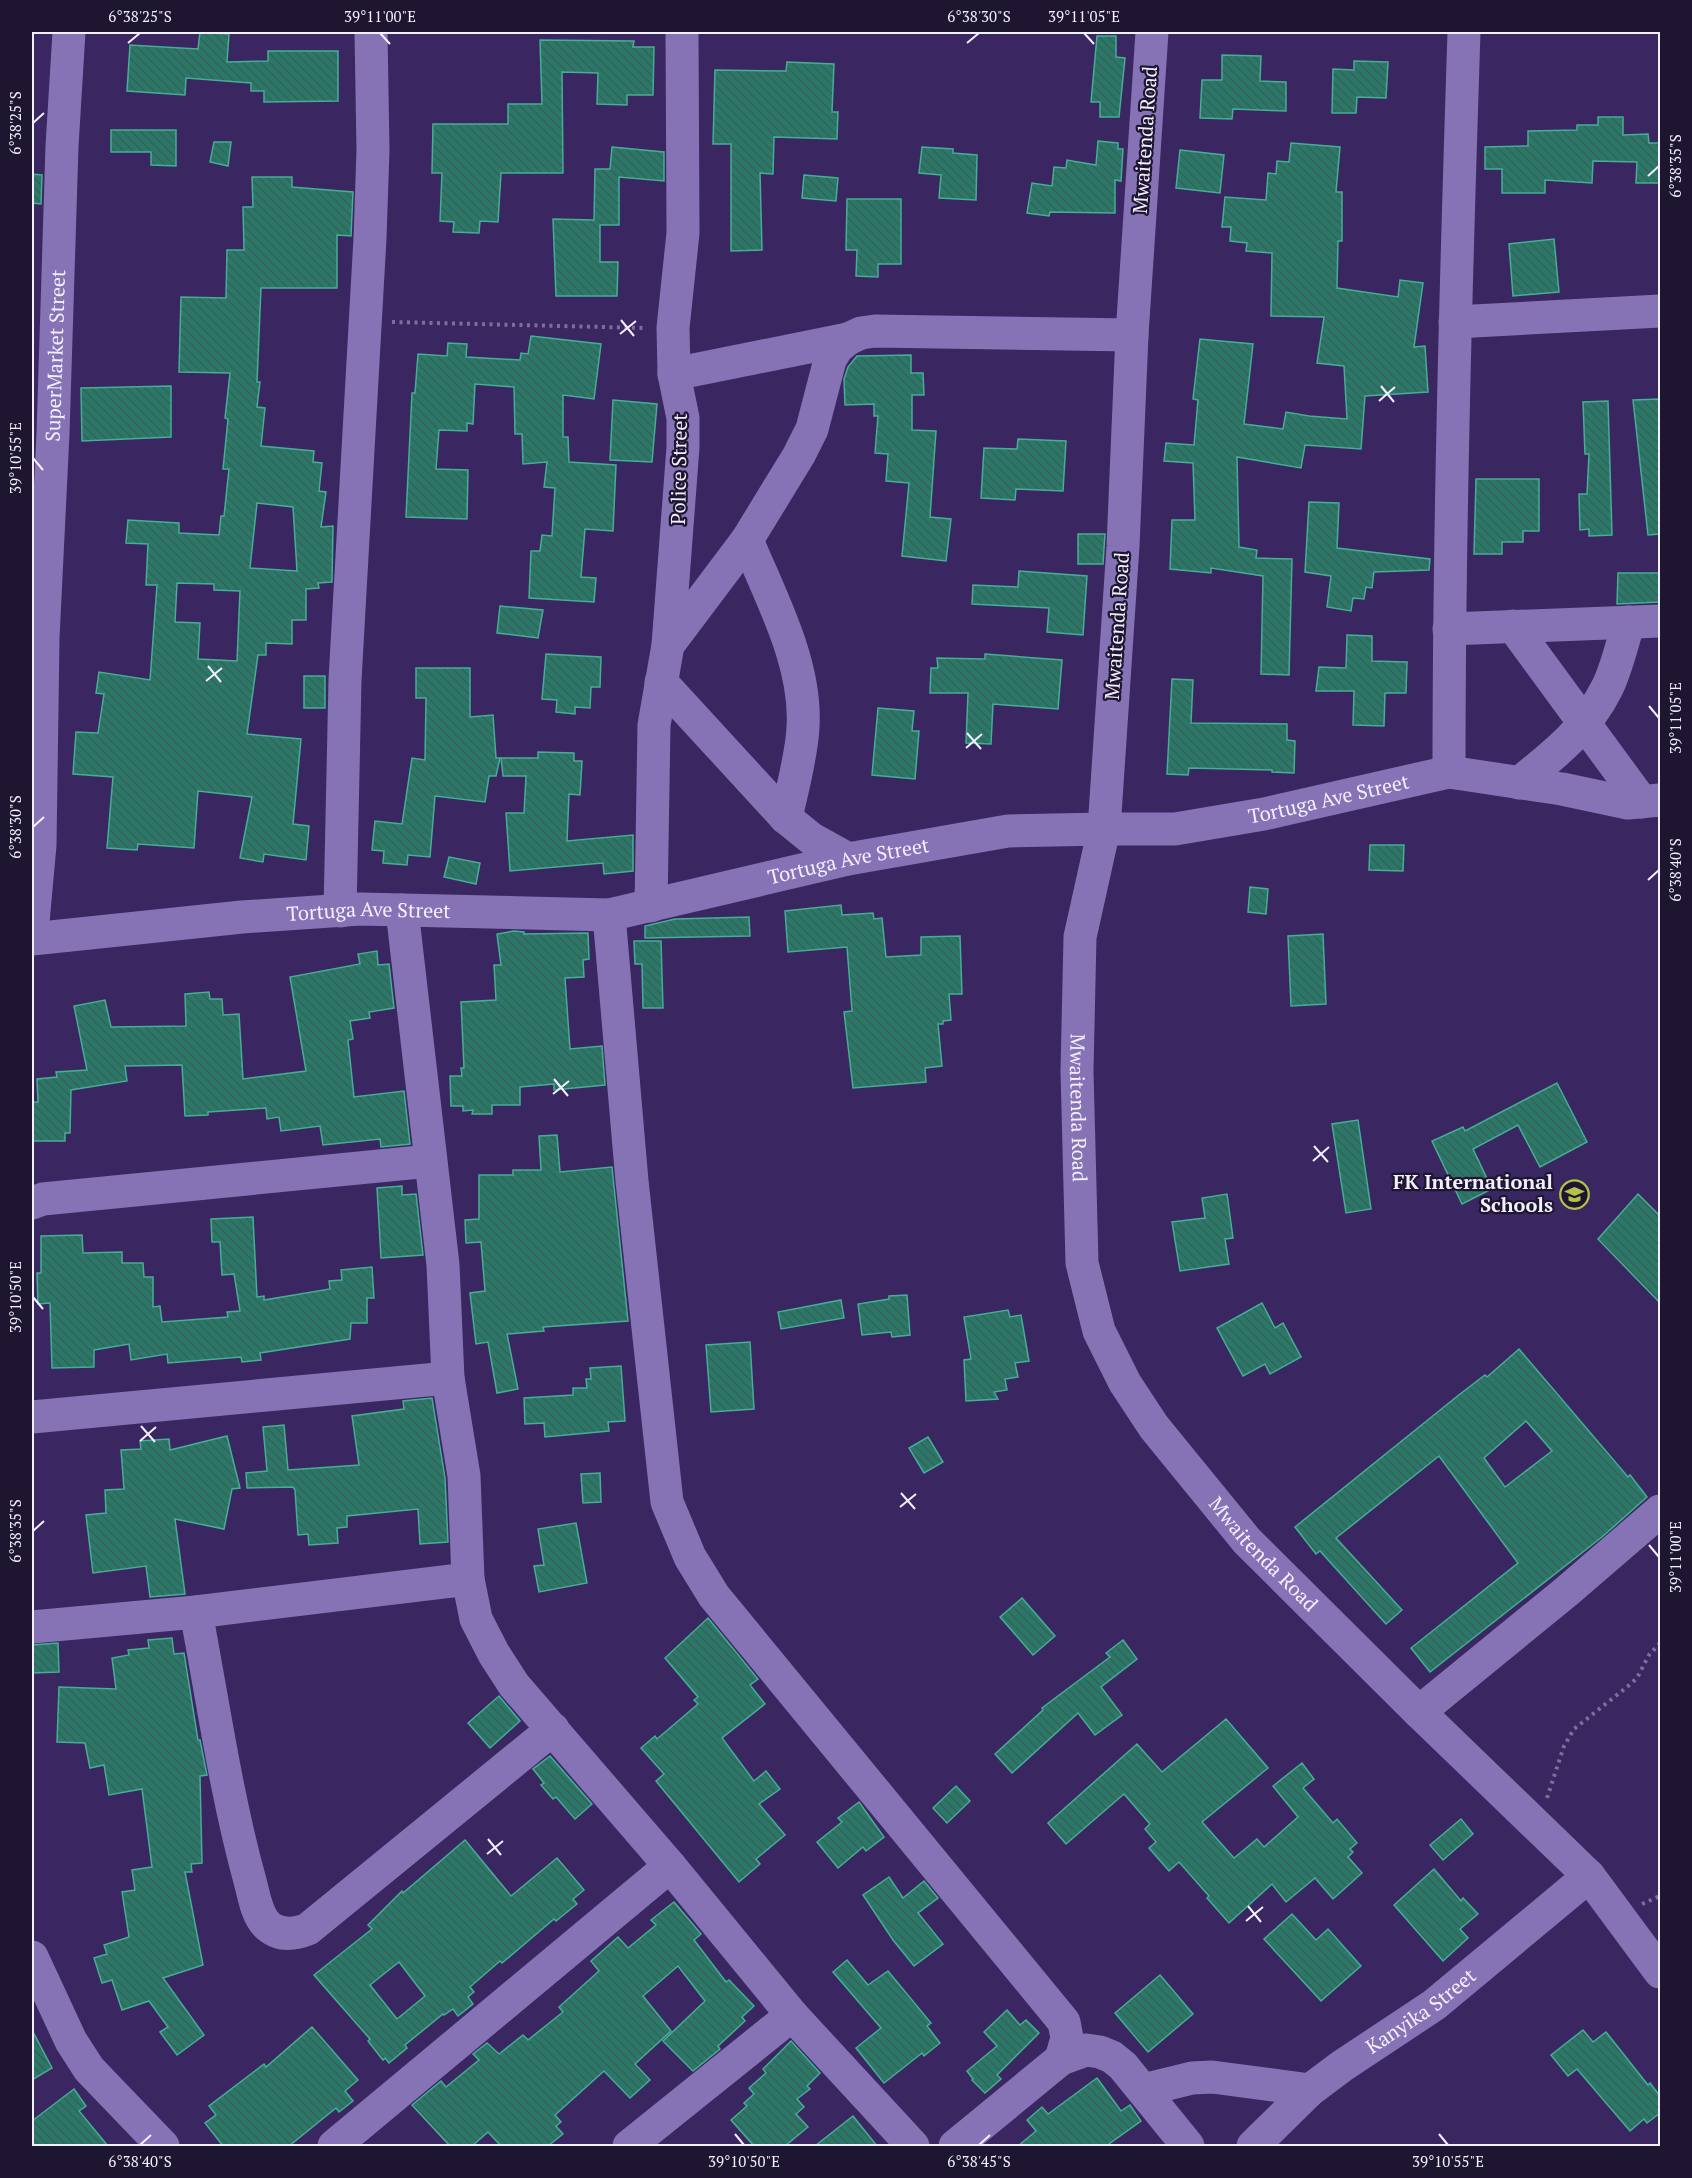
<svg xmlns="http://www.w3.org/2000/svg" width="1692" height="2178" viewBox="0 0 1692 2178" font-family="'PT Serif',serif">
<defs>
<pattern id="building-back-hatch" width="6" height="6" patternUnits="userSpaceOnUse" patternTransform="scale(1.5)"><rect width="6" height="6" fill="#2a7968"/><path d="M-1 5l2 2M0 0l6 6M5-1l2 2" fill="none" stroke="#3b5e59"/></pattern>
</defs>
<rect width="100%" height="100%" fill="#3a2661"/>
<!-- building -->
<g fill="url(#building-back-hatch)" stroke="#46ad96" stroke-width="1.5" fill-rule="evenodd">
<path d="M200,32l29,2 -2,28 41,-1v-10h70v50l-74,1v-11h-13v-8l-65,-5 -1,17 -58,-4 3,-46 68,4z"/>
<path d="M1097,36h19v21l9,1 -6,59h-19v-15h-9z"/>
<path d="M540,40l94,1 -1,6h21l-1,48h-26v10l-30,-1 1,-31 -36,-1 1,101h-62l-3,49 -18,-1 -1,12 -26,-1 1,-10 -14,-1 2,-48h-10l1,-49h75v-20h34z"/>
<path d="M1222,55l39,1 -1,25 26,1v29l-53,-2 -1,10 -32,-1 2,-38h20z"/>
<path d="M1354,61l34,1 -2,36 -29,-1 -1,16h-24l1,-44 21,1z"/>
<path d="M787,62l47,2 -2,48h6l-1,27 -63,-2 -1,37 -13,-1 2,77 -31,1v-107h-18l2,-74 71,1z"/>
<path d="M1598,117h25v18l25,-1 1,9h11v40h-24l1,-21 -44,-1 -1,22 -47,-3v13h-43v-24h-17v-22l43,-1v-15l49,-1v-5h21z"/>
<path d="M111,130h65v36l-25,-1v-13h-40z"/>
<path d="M1098,141l20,2v6h5l-2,32 -6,-1v33l-65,-1 -1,4 -22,-3 5,-30 20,3 2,-19 12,1 1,-8 29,5z"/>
<path d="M214,142h17l-3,24 -18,-4z"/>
<path d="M1291,143l49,4 -4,45h6v49h-4l-1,47 61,9 2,-17 23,3 -9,64 11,-1 3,46 -63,4 -4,53 -56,-4 -4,23 -64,-11 2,90 18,3 -1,8 36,1 -3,116 -28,-1 2,-98 -52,-8v5l-41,-4 2,-49h23l-2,-57 -29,-2 2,-18 28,2 4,-45 -5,-1 7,-60 53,5 -9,80 39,5 3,-17 23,4 38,3 -3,-53 -27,-3 7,-46 -53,-1 1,-63 -26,-2 1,-8 -17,-2 1,-14h-9l3,-30 41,3 2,-27 8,1 1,-13 12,1z"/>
<path d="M612,147l52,5v29l-45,-4v48h-19v37h18l-1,34h-61l-3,-77 41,1 1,-51h15z"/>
<path d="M922,147l31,2v4l24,2 -1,45 -37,-2 2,-23 -22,-2z"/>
<path d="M1180,150l44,5 -4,38 -44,-5z"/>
<path d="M32,174l10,1 -1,29 -9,-1z"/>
<path d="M804,175l34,3 -2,23 -34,-3z"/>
<path d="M252,177h40v10l61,5 -2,44 -14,-1v53h-76l-4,94h3l-3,25 8,1 -4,38 53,5 -1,11 9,1 -3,28 7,1 -5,35 12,-1 -1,56 -14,1 1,5 -13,1v31h-14v24l-26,-1v12h-8l-11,79 54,5 -8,85 16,2 -3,34 -42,-6 -1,8 -23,-4 12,-61 -54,-6 -4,57 -56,-4 -1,6 -30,-2 6,-71 -40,-3 3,-42 22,1 6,-39 -8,-1 3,-21 51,8 7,-95h-11l2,-41 -22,-1 2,-23 51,3v10l40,2 2,-19h3l5,-47h-6l5,-50 -3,-1 5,-45 -51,-1 2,-75 45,1 1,-48h17l-1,-43h10zM257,503l36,4 4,64 -47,-3zM177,583l37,1v6l26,1 -3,70 -39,-2 2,-36 -25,-1z"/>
<path d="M847,199h54v65h-23v13l-22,-1 1,-26h-11z"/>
<path d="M1554,239l5,53 -46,4 -4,-52z"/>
<path d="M531,336l70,8 -7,55 -31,-4v42h5l1,25 47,3 -3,66 -28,-2 -4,48 15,1 -2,24 -65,-4 2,-47h9l2,-16 10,1 3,-48 -11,-1 3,-25 -24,2 -1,-30h-7l-1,-47 -39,-3 -2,40 -6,-1v8l-28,-1 -3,39 32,1 -1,49 -61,-2 6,-124h3l3,-39 29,2 1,-13 19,1 -1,13 54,3 1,-7 7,1z"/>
<path d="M911,355v18h12l1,22h-12v35l24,1 -6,86 21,2 -5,42 -44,-5 7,-73 -23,-2 2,-27 -13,-1 3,-37h-4v-12l-29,1 -1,-26 4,-12 9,-11z"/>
<path d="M171,386v51l-89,4 -1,-53z"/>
<path d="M1660,399v135l-12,1 -15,-135z"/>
<path d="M613,400l44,4 -5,58 -42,-2z"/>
<path d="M1608,401l4,134 -23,1v-7l-9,1 -1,-36h8l2,-40h-4l-2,-52z"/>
<path d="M1018,439l48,2 -3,50 -47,-2 -1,11 -34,-2 3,-50 33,1z"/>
<path d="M1476,479h63v52h-16v11h-21v12h-28z"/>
<path d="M1309,502l30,1 -2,45 93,11 -1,11 -55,2 -2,16 -6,-1 -2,12 -11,-1 -2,13 -24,-4 4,-31 -26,-4z"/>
<path d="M1078,534h27l-2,30h-25z"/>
<path d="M1019,571l68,5 -4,59 -36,-3 2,-24 -77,-4 1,-19 45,2z"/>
<path d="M1618,573h42v29l-43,2z"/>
<path d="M500,606l43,4 -5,28 -41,-5z"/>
<path d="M1347,635l25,1v25l35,1 -1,31h-21l-1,33 -31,-1 1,-34h-38l3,-24 27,1z"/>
<path d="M546,654l55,3 -1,30h-9l-1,21 -15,-1v7l-19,-2 1,-12 -15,-1z"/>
<path d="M985,654l77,6 -4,49 -65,-5 -2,40 -25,-1 2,-50h-38l1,-25h7l-1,-10 48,1z"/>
<path d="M416,668h54v49l23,-2 3,43h4l-4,18h-7l-4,26 -50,-6 -5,61 -22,-2 -1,10 -24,-2 1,-12 -12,-1 3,-29 27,3 10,-66 13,2 1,-62h-10z"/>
<rect x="304" y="676" width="21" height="32"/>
<path d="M1172,679l21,1 -2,43 96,1v16l8,1 -1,32 -22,-1v-2l-83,-2 -1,7 -21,-1z"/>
<path d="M878,708l36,3 -2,20h7l-4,48 -43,-4z"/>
<path d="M538,752l36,1v8h8l-2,34 -11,-1 -2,47 66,-6v36l-29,3 -1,-11 -93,8 -4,-58h18l2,-37h-23l-2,-18h37z"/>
<path d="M1370,845h34l-1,26 -34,-1z"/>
<path d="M449,857l31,6 -4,21 -32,-7z"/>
<path d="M1250,887l18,2 -2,25 -18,-2z"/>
<path d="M841,905l1,10 31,-2 1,6 8,-1 4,39 35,-2v-18l39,-1 2,58h-13l2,26 -8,1v3h-5l4,42 -17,2 1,14 -73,6 -9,-76 8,-1 -5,-64 -59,5 -3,-41z"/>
<path d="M749,917l1,19 -105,2v-12l30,-7z"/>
<path d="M514,931l10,1v2l64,-1 1,26 -6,1 1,17 -19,1 5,71 32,-3 3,39 -51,5v-6l-34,3v18h-28v9h-20l1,-4 -10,1v-5h-12l-1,-30h12l-1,-8h3l-3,-66 35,-2 -2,-35h7l-4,-31z"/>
<path d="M1323,934l3,70 -35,2 -3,-70z"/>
<path d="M634,941h27l2,67h-20l-1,-44h-7z"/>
<path d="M377,951l1,14 11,-1 5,44 -25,4 1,6 -20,3 3,18 -5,1 6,57 50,-6 6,53 -29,3 -1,-8 -57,6 -3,-19 -39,5 -2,-14 -12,2 -1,-11 -58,4v3l-23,1 -3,-51 -57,1 2,15 -56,9 -1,43h-5v8h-33l1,-39h5l-1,-23 20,-2 -1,-5 31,-2 -13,-64 31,-6 6,27 75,-1 -1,-32 24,-2 1,7h12l1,16 16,-1 4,65 63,-8 -16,-94 70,-13 -2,-10z"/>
<path d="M1557,1083l30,59 -47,25 -22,-42 -45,24 19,40 -30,15 -30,-63 31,-14 2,4z"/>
<path d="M1358,1120l13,89 -25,4 -14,-89z"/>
<path d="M557,1135l3,37 52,-5 16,154 -85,6 1,4 -37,3 11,55 -21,4 -9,-51 -12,2 -6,-51 15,-2 -4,-49 -15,1 -1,-23 14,-1v-44h34v-5h28l-2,-34z"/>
<path d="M402,1186v9l14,-1 7,61 -42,3 -4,-70z"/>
<path d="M1227,1194l6,44 -8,1 4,25 -49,7 -8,-49 33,-4 -3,-20z"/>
<path d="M1638,1194l22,22v87l-62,-64z"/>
<path d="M253,1217l4,80 7,-1v4l66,-11 -1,-8 13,-1 -1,-10 31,-3 2,31h-7v25h-16l-1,16 -90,14 1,7 -19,2 -1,-5 -73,6 -1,-9 -36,6 -2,-16 -35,6v17l-42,1 -2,-65 -12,1 -1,-31h4v-37l41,-1 1,18 39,-1v11h21l1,14h9v30l7,-1 2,16 66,-5 -1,-5 13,-1 -6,-37 -12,1 -2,-33h-8l-1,-23z"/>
<path d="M907,1295l3,40 -18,2 -1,-5 -29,3 -4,-31 31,-5v-3z"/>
<path d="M841,1300l3,18 -63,11 -3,-17z"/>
<path d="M1262,1303l13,25 8,-5 18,34 -31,17 -5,-10 -22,12 -26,-48z"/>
<path d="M1008,1310l2,7 11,-2 8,46 -14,2 3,14 -13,2 2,11 -13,2 4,7 -32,2 -2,-41 7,-1 -7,-42z"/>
<path d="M750,1342l4,67 -43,3 -5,-67z"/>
<path d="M1519,1349l109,128 2,-2 17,22 -45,40 -172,135 -19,-24 107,-85 -79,-107 -103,82 66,72 -16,14 -66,-73 -4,3 -21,-27 165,-133 25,-19 2,2zM1526,1421l26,30 -47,36 -21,-29z"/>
<path d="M621,1366l4,55 -17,1 1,9 -64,6 -1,-14 -19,1 -1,-26 49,-3v-7h14l-1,-9h5l-1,-11z"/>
<path d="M432,1398l13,80 3,64 -28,2 -2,-35 -71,7v11l-10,1 1,15 -29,2 -1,-11 -10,1 -3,-45 -2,-3 -46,1 -1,-15 21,-2 -4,-44 21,-2 4,45 71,-5 -7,-49 52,-7 -1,-8z"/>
<path d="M227,1436l13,52 -8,1 -8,40 -49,-10 10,75 -35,3 -4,-31 -53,7 -7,-58 20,-2 -1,-23 19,-1 -3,-39 20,-1 -1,-8 29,-2 1,11z"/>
<path d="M928,1437l15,25 -19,11 -15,-25z"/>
<path d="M600,1473l1,29 -18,1 -2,-29z"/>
<path d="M576,1523l11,60 -48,9 -5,-26 10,-1 -6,-36z"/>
<path d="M1022,1598l33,38 -22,19 -33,-38z"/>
<path d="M708,1618l50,61 -8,6 15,19 -43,34 32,43 12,-10 14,18 -21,15 26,31 -29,24 4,5 -21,18 -83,-101 8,-7 -23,-26 14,-12 2,3 41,-35 -4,-4 4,-3 -33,-39z"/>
<path d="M172,1638l2,16 10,-1 14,87h2l7,35 -7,1 2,87 -11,1 1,8h-7l18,93 -40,13 41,57 -27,20 -17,-23 8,-5 -19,-26 -27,9 -10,-30 -10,3 -8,-25 13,-4 -3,-9 25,-8 -7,-45 13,-2 -3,-20 20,-3 -10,-78 -33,6 -5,-30 -14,3 -5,-25 -28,-1 2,-55 57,2 -4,-31 17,-3 -1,-5 21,-2 -1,-8z"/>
<path d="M1123,1640l14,19 -36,28 21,28 -27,20 -17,-22 -66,60 -17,-19 48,-44 -1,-2 68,-51 -4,-4z"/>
<path d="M58,1643l1,29 -27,1v-28z"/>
<path d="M499,1696l21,25 -30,27 -22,-25z"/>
<path d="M1226,1719l42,49 -66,54 32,36 23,-19 7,8 34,-30 -25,-31 29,-23 12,16 -11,9 30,35 4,-4 20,24 -7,6 3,3 -5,5 14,16 -29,26 -18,-21 -29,24 -14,-18 -43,39 -22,-25 2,-2 -30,-34 -10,9 -20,-23 7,-6 -11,-13 5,-5 -26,-30 -58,50 -18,-21 89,-79 25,28z"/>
<path d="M550,1756l42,48 -17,15 -19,-22 -3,2 -12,-14 3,-2 -11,-14z"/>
<path d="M956,1786l14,15 -23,22 -14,-15z"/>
<path d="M859,1802l25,35 -18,14 -3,-4 -25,21 -21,-26 25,-20 -4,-4z"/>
<path d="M1461,1819l12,15 -30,26 -13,-15z"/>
<path d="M465,1840l46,56 46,-38 27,32 -11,9 4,5 -21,17 -2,-2 -52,44 -2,-2 -30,26 4,5 -6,5 5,7 -15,12 -5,-7 -9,6 -1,-1 -38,31 2,3 -18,15 -4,-5 -2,2 -15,-19 2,-2 -56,-64 58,-46 -4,-4 34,-34 1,2zM399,1962l26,34 -28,23 -27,-34z"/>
<path d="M1434,1869l27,32 2,-3 15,16 -18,15 8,9 -25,23 -49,-56z"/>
<path d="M889,1877l14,21 21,-17 14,17 -20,15 25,31 -29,22 -21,-26 -30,-45z"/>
<path d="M674,1902l27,32 -7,6 32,42 3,-2 25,26 -12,11 3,4 -27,25 2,3 -27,22 -30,-30 42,-40 -27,-35 -35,30 28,35 -36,33 15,16 -20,18 -26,-27 -49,44 6,7 -5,4 7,8 -15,12h-47l-13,-14 -16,14h-22l-38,-41 29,-24 5,6 33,-27 -6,-6 14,-11 12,11 24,-19 5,5 35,-28 -4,-5 40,-36 -8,-10 27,-24 10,11 28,-23 -5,-5z"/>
<path d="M1292,1914l24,26 12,-11 33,37 -40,35 -57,-62z"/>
<path d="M847,1960l21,25 20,-14 43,52 -4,3 13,17 -16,13 -2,-3 -38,30 -28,-35 25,-20 -48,-56z"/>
<path d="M1160,1975l33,39 -45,38 -33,-39z"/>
<path d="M1007,2010l13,15 6,-5 13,13 -42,42 4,4 -16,14 -13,-13 1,-1 -6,-8 30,-25 -13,-14z"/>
<path d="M312,2027l46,53 -13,11 8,10 -14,11 -3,-4 -47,38h-66l-18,-23 11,-8 -7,-9 55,-42 2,3z"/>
<path d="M32,2030l20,38 -20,12z"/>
<path d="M1583,2030l10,12 13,-10 42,53 2,-2 10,13v17l-13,10 -3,-4 -14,12 -53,-62 -9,7 -17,-21z"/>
<path d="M791,2041l29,32 -13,13 3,3 -13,10 7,8 -8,7 12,13 -23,19h-31l-23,-26 16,-14 -3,-3 10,-9 -5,-6 17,-15 -3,-4z"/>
<path d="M1097,2078l24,33 9,-6 11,16 -35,25h-88l18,-15 -9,-11 15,-13 6,7z"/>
<path d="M74,2089l12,17 -7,5 29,35h-76v-25z"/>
<path d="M853,2116l24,30h-62z"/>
</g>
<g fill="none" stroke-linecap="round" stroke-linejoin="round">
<!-- path -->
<g stroke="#7d6f9a" stroke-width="4" stroke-dasharray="3 4.5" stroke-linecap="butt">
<path d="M392,322l254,6"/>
<path d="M1547,1798l17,-52 10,-17 53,-42 10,-9 12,-23 11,-12"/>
<path d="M1642,1904l18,-8"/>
</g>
<!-- minor -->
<g stroke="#8673b6" stroke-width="33">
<path id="s1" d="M1152,32l-20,303 -9,211 -19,283 -24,108 -3,134 5,192 17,68 26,52 29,44 93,114 172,171 170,164 71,96"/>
<path d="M1455,322l205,-11"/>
<path d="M674,374l174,-35"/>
<path d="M747,540c24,58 60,124 56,187 -1,27 -11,63 -17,91"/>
<path d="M1513,626l129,176"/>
<path d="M1449,629l211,-8"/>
<path d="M668,645l79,-105 52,-85 13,-26 18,-69 7,-12 11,-9 13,-6 14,-2 257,4"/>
<path d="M661,682l125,136 26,21 36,20"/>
<path d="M1449,772c0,-247 7,-494 15,-740"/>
<path d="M1519,783c36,-29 67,-53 88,-95 10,-20 15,-45 22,-66"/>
<path d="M651,906l3,-181 14,-80 15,-198v-29l-9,-44 -1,-46 10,-95 -1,-201"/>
<path d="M402,910l41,355 5,113 16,98 4,103 8,40 18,35 20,31 156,181 122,149 121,131"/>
<path d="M340,911l5,-231 25,-442 3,-88 -2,-118"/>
<path d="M609,915l23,266 35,321 23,55 24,39 350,426 3,16 -6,21"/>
<path id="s2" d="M32,933l8,-88 3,-207 10,-204 9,-288 7,-114"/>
<path id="s3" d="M32,939l210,-22 118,-8 249,6 239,-56 160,-28 96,-2h71l89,-15 185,-42 113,17 66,14 32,-3"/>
<path d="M32,1203l11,-4 387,-38"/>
<path d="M32,1417l416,-39"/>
<path d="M196,1612c17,90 30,182 54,269 4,14 6,32 16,43 12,12 27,11 42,5l245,-200"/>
<path d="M32,1627l164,-15 272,-33"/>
<path d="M1419,1712l147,-120 94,-81"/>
<path d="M32,1957l39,84 18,28 74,77"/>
<path d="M1143,2090l49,-12 20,-1 98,13"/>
<path d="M334,2146l336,-280"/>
<path d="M629,2146l163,-131"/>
<path d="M955,2146l106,-87 25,-9 14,2 12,5 11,9 65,80"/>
<path id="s4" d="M1253,2146l57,-56 32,-24 92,-61 155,-129"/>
</g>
</g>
<!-- ticks -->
<path fill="none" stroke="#f2effe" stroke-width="2" d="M380,33l10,11M1084,33l10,11M128,43l12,-10M967,43l12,-10M33,123l11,-10M1648,176l11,-10M621,320l13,16M620,334l16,-13M1381,386l13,16M1379,401l16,-14M33,458l10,12M208,666l13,16M206,681l16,-13M1649,706l10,12M967,733l14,16M966,748l16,-14M33,827l11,-10M1648,880l11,-10M554,1079l14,17M553,1094l16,-13M1314,1146l14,16M1313,1161l16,-14M33,1297l10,12M141,1426l14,16M140,1441l16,-14M901,1493l14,16M900,1507l16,-13M33,1531l11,-10M1649,1545l10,12M488,1839l13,16M487,1854l16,-13M1248,1906l13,16M1246,1921l17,-14M735,2134l9,11M1439,2134l9,11M140,2145l11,-10M979,2145l11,-10"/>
<!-- icons -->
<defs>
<symbol id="school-ring" viewBox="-11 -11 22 22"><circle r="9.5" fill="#1e1631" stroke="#b3c24b" stroke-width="1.5"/><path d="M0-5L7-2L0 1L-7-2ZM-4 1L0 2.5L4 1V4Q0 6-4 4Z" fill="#b3c24b"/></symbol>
</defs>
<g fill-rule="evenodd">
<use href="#school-ring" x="1558" y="1178" width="33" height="33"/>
</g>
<g text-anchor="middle" stroke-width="4.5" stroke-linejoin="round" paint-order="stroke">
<!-- street labels -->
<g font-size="20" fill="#f2effe" stroke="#1e1631">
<text transform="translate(1145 140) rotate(-86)" y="7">Mwaitenda Road</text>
<text dy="7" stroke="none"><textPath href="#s2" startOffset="578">SuperMarket Street</textPath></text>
<text transform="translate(679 469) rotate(-89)" y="7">Police Street</text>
<text transform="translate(1117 626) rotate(-86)" y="7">Mwaitenda Road</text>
<text dy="7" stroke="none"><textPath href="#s3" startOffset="1310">Tortuga Ave Street</textPath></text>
<text dy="7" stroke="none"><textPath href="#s3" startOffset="824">Tortuga Ave Street</textPath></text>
<text dy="7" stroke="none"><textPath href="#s3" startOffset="338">Tortuga Ave Street</textPath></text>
<text dy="7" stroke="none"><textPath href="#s1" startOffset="1080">Mwaitenda Road</textPath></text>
<text dy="7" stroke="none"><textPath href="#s1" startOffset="1584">Mwaitenda Road</textPath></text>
<text dy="7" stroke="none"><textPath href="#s4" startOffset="216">Kanyika Street</textPath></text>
</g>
<!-- poi labels -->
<g font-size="20" font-weight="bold" fill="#f2effe" stroke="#1e1631" text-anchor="end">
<text x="1553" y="1189">FK International<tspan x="1553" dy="23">Schools</tspan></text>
</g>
</g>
<!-- border -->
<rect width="1692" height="2178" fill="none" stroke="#1e1631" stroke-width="66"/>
<rect x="33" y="33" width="1626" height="2112" fill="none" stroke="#f2effe" stroke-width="2"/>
<g font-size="15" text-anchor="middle" fill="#f2effe">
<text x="140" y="22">6°38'25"S</text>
<text x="380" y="22">39°11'00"E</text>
<text x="979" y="22">6°38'30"S</text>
<text x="1084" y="22">39°11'05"E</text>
<text transform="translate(16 123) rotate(-90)" y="5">6°38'25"S</text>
<text transform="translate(1676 166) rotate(-90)" y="5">6°38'35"S</text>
<text transform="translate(16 458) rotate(-90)" y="5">39°10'55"E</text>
<text transform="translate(1676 718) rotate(-90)" y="5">39°11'05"E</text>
<text transform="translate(16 827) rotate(-90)" y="5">6°38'30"S</text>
<text transform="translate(1676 870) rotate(-90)" y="5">6°38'40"S</text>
<text transform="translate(16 1297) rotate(-90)" y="5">39°10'50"E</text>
<text transform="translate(16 1531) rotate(-90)" y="5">6°38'35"S</text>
<text transform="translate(1676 1557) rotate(-90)" y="5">39°11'00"E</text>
<text x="140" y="2167">6°38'40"S</text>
<text x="744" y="2167">39°10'50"E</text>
<text x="979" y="2167">6°38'45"S</text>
<text x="1448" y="2167">39°10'55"E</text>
</g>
</svg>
